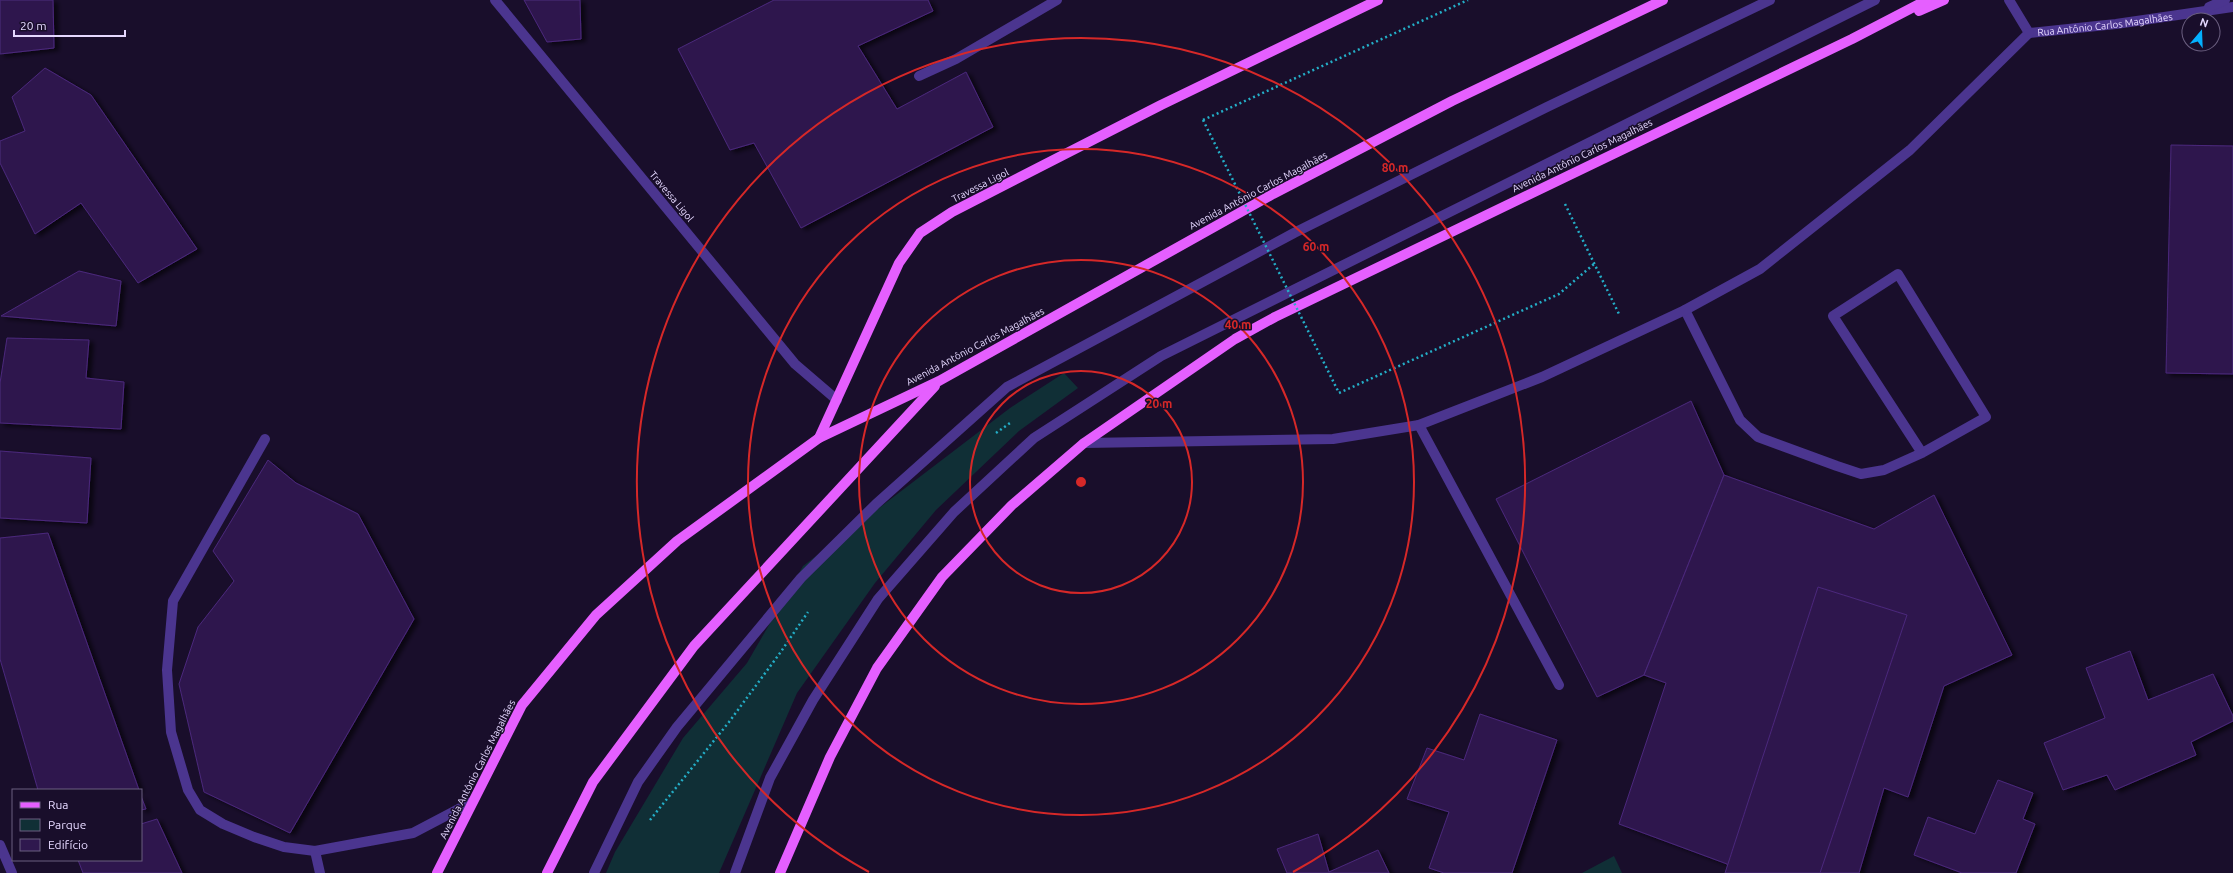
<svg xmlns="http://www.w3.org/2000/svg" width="2233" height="873" viewBox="0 0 2233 873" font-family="Ubuntu,sans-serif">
<defs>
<filter id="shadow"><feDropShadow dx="4.5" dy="2.5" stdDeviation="2" flood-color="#0009"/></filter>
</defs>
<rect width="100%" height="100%" fill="#190e2b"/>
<!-- green -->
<g fill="#102f36">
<path d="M1064,373l14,15 -59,43 -83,79 -61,73 -78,110 -78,180h-113l9,-21 68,-114 64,-75 56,-97 207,-158z"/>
<path d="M1614,856l8,17h-40z"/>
</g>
<!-- building -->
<g fill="#2f184e" stroke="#4b287c" filter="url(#shadow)">
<path d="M0,0h53l1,48 -54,6z"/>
<path d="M524,0h56l1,39 -34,3z"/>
<path d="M774,0h154l5,11 -75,35 39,63 69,-37 27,55 -192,101 -47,-85 -24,7 -52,-101z"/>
<path d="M45,68l46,27 106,154 -59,34 -57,-80 -46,31 -35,-71v-22l25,-10 -13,-34z"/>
<path d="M2171,145l62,1v228l-67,-1z"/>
<path d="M79,271l42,10 -5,45 -115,-10z"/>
<path d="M7,338l82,2 -3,38 38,4 -3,47 -121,-6v-40z"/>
<path d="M1691,401l33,74 -80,200 -47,22 -101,-198z"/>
<path d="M0,451l91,7 -4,65 -87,-5z"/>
<path d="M268,460l28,23 62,31 56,105 -124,214 -86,-41 -25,-108 19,-57 36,-46 -21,-30z"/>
<path d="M1724,475l150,54 60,-34 78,160 -68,31 -36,111 -24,-9 -25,85h-128l-4,-9 -108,-40 47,-141 -22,-8z"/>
<path d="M48,533l91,257h-101l-38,-131v-121z"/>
<path d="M1818,587l89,28 -87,258h-95z"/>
<path d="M2130,651l18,49 65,-26 20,42v5l-42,21 5,13 -81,35 -8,-15 -44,15 -19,-47 61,-25 -19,-50z"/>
<path d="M1480,714l77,26 -45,133h-68l-15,-5 20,-56 -42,-13 20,-51 37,12z"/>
<path d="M1998,780l35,13 -10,26 12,5 -19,49h-54l-48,-18 14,-38 47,17z"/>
<path d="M141,796l5,13 -5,1z"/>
<path d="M157,819l25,54h-99l-5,-13h63v-36z"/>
<path d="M1318,834l11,38 49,-22 11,23h-102l-10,-24z"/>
</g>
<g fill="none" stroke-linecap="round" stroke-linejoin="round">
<!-- path -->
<g stroke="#24aec7" stroke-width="2.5" stroke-dasharray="2 3" stroke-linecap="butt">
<path d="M1203,120l265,-120"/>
<path d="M1565,204l54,110"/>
<path d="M1339,393l220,-99 35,-30"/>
<path d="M996,433l14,-10"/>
<path d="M650,820l79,-98 51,-69 28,-41"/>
</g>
<!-- minor -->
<g stroke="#4b358f" stroke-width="10">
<path d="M495,0l300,364 42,36"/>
<path id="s1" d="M2009,0l20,33 87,-9 117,-17"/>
<path d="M2209,7l16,-7"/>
<path d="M919,76l37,-17 101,-59"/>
<path d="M1685,310l55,110 18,17 79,29 24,8 23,-4 38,-17 64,-36 -88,-143 -65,42 89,137"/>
<path d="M1419,425l140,260"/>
<path d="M265,439l-92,162 -6,69 4,62 17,58 12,20 23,14 31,13 30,10 31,4 98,-18 59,-31"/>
<path d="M1084,443l249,-4 86,-14 123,-48 143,-67 75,-41 150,-119 119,-117"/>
<path d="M0,845l12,28"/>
<path d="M315,851l5,22"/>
<path d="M594,873l44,-91 39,-55 124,-149 75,-74 131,-117 287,-154 253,-126 223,-107"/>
<path d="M735,873l35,-95 43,-78 65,-101 76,-87 80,-74 127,-82 714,-356"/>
</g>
<!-- major -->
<g stroke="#e55fff" stroke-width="10">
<path d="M1919,11l25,-11"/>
<path d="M819,438l80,-175 21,-30 32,-21 209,-107 217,-105"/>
<path d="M437,873l85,-168 74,-90 81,-74 142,-103 120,-57 334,-187 179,-93 211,-101"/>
<path d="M547,873l46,-91 101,-136 241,-260"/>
<path d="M780,873l50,-116 47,-89 65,-91 70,-72 72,-62 151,-104 40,-22 577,-278 75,-39"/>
</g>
<!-- path-bridge -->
<path stroke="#24aec7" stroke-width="2.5" stroke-dasharray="2 3" stroke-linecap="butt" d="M1203,120l136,273"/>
</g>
<!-- distance rings -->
<g fill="none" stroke="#d62828" stroke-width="2">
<circle cx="1081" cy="482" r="111"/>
<circle cx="1081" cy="482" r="222"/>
<circle cx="1081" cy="482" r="333"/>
<path d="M869 872A444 444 0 1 1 1293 872"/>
</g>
<g text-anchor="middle" stroke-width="3" stroke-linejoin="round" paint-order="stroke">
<!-- street labels -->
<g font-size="10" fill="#e5d8ff" stroke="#190e2b">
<text dy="4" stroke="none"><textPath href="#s1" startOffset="115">Rua Antônio Carlos Magalhães</textPath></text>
<text transform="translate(1582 155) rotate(-26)" y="4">Avenida Antônio Carlos Magalhães</text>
<text transform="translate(980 185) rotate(-27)" y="4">Travessa Ligol</text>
<text transform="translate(1258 190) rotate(-28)" y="4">Avenida Antônio Carlos Magalhães</text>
<text transform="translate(672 196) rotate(50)" y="4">Travessa Ligol</text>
<text transform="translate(975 346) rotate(-28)" y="4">Avenida Antônio Carlos Magalhães</text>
<text transform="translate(477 769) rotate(-63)" y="4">Avenida Antônio Carlos Magalhães</text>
</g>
</g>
<circle cx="1081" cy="482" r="6" fill="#d62828" stroke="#190e2b" stroke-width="2"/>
<g font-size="12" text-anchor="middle" font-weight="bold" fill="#d62828" stroke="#190e2b" stroke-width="3" stroke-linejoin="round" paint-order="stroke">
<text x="1395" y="172">80 m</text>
<text x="1316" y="251">60 m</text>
<text x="1238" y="329">40 m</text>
<text x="1159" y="408">20 m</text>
</g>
<!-- legend -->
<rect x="12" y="789" width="130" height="72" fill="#190e2b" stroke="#6b5f80"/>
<rect x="20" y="802" width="20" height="6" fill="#e55fff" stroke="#6b5f80"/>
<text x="48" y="809" font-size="12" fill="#e5d8ff">Rua</text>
<rect x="20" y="819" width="20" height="12" fill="#102f36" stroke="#6b5f80"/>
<text x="48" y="829" font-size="12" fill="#e5d8ff">Parque</text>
<rect x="20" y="839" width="20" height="12" fill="#2f184e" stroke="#6b5f80"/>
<text x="48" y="849" font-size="12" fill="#e5d8ff">Edifício</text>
<!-- north arrow -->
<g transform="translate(2201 32) rotate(19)"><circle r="19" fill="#190e2b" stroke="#6b5f80"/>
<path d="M0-3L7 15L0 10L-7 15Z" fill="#04b0ff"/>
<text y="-6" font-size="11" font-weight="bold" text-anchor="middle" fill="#e5d8ff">N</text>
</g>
<!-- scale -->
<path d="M14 30v6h111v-6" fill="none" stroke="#e5d8ff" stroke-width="2"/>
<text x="20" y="30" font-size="12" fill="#e5d8ff" stroke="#190e2b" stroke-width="3" paint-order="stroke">20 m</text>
</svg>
